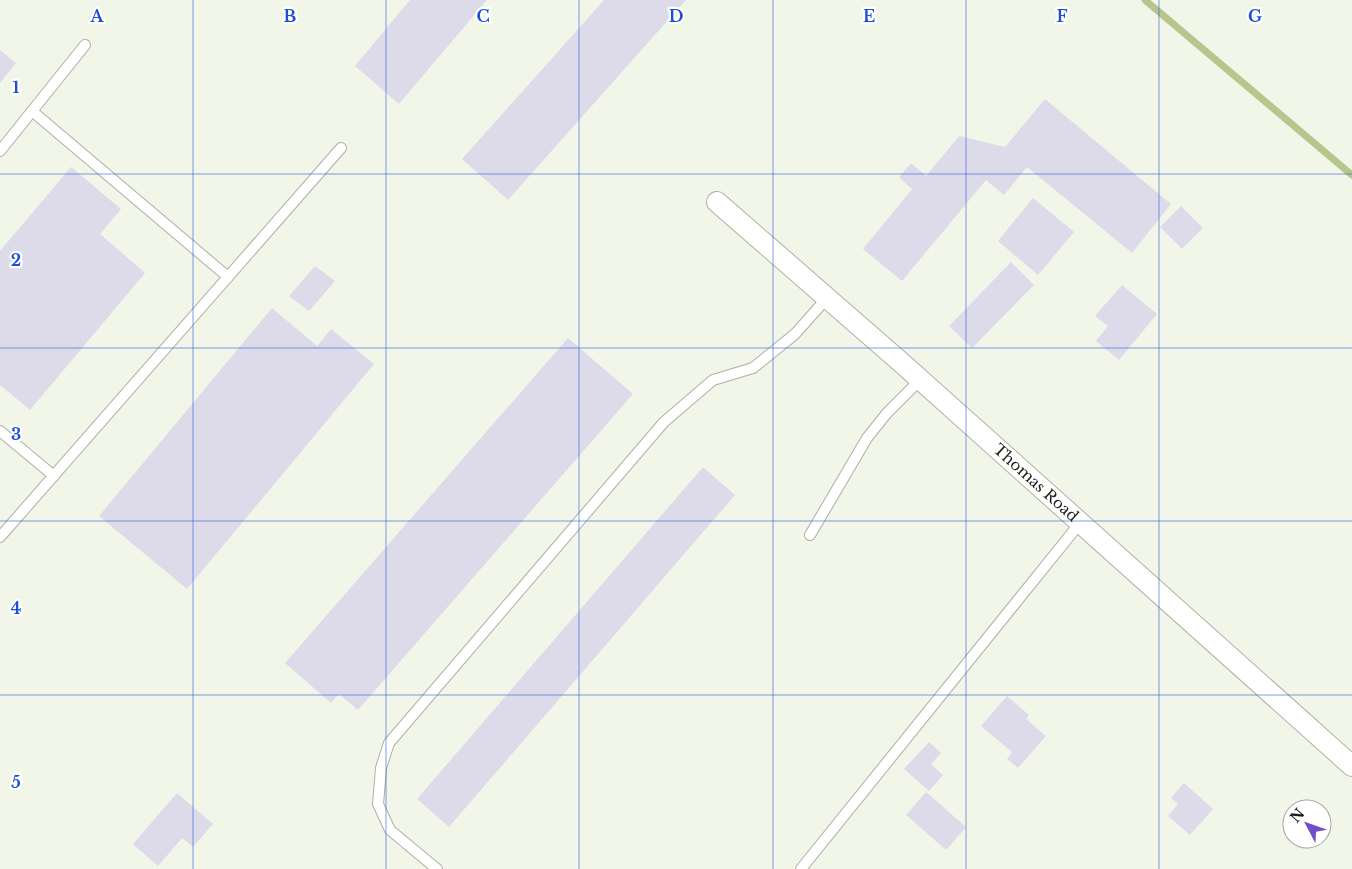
<svg xmlns="http://www.w3.org/2000/svg" width="1352" height="869" viewBox="0 0 1352 869" font-family="'Libre Baskerville',serif">
<rect width="100%" height="100%" fill="#f2f6e8"/>
<g fill="none" stroke-linecap="round" stroke-linejoin="round">
<!-- stream -->
<path stroke="#b5c78c" stroke-width="7" d="M1145,0l207,175"/>
</g>
<!-- building -->
<g fill="#dddbea">
<path d="M410,0h77l-88,104 -44,-38z"/>
<path d="M604,0h82l-178,200 -46,-41z"/>
<path d="M0,50l16,13 -16,20z"/>
<path d="M1045,99l126,105 -39,49 -105,-86 -23,28 -18,-15 -84,101 -39,-32 49,-60 -13,-12 12,-14 15,13 33,-40 46,11z"/>
<path d="M71,167l50,42 -21,25 45,39 -115,137 -30,-25v-134z"/>
<path d="M1033,198l41,34 -36,43 -40,-34z"/>
<path d="M1181,206l22,22 -21,21 -22,-22z"/>
<path d="M1011,262l23,23 -62,63 -23,-22z"/>
<path d="M315,266l20,15 -26,30 -20,-15z"/>
<path d="M1122,285l35,29 -38,46 -23,-19 12,-15 -13,-10z"/>
<path d="M272,308l45,38 14,-17 43,35 -187,225 -88,-73z"/>
<path d="M568,338l65,56 -275,316 -19,-16 -8,9 -46,-40z"/>
<path d="M703,467l32,28 -286,332 -32,-28z"/>
<path d="M1007,696l22,19 -3,4 20,17 -28,32 -11,-9 5,-7 -31,-26z"/>
<path d="M929,742l12,11 -10,11 12,11 -14,16 -25,-22z"/>
<path d="M1184,783l29,26 -23,26 -22,-19 10,-12 -7,-6z"/>
<path d="M926,792l40,35 -20,23 -40,-35z"/>
<path d="M177,793l36,31 -20,23 -11,-9 -24,28 -25,-22z"/>
</g>
<g fill="none" stroke-linecap="round" stroke-linejoin="round">
<defs>
<g id="service">
<path d="M32,111l196,166"/>
<path d="M0,151l85,-106"/>
<path d="M0,431l54,45"/>
<path d="M810,535l57,-97 20,-25 33,-33"/>
<path d="M0,537l341,-389"/>
<path d="M437,869l-47,-39 -12,-26 3,-36 8,-25 275,-321 49,-42 40,-12 42,-34 32,-36"/>
<path d="M801,869l279,-346"/>
</g>
<g id="minor">
<path id="s1" d="M717,202l187,163 448,401"/>
</g>
</defs>
<!-- service casing -->
<use href="#service" stroke="#acb1a3" stroke-width="12"/>
<!-- minor casing -->
<use href="#minor" stroke="#acb1a3" stroke-width="22"/>
<!-- service -->
<use href="#service" stroke="#fff" stroke-width="10"/>
<!-- minor -->
<use href="#minor" stroke="#fff" stroke-width="20"/>
</g>
<!-- grid -->
<path fill="none" stroke="#1d4ed8" stroke-width="1" stroke-opacity="0.55" d="M193,0v869M386,0v869M579,0v869M773,0v869M966,0v869M1159,0v869M0,174h1352M0,348h1352M0,521h1352M0,695h1352"/>
<g text-anchor="middle" stroke-width="4.5" stroke-linejoin="round" paint-order="stroke">
<!-- street labels -->
<g font-size="15" fill="#1d1f1a" stroke="#fff">
<text dy="5" stroke="none"><textPath href="#s1" startOffset="425">Thomas Road</textPath></text>
</g>
</g>
<g font-size="16" text-anchor="middle" font-weight="bold" fill="#1d4ed8" stroke="#fff" stroke-width="4.5" stroke-linejoin="round" paint-order="stroke">
<text x="97" y="22">A</text>
<text x="290" y="22">B</text>
<text x="483" y="22">C</text>
<text x="676" y="22">D</text>
<text x="869" y="22">E</text>
<text x="1062" y="22">F</text>
<text x="1255" y="22">G</text>
<text x="16" y="93">1</text>
<text x="16" y="266">2</text>
<text x="16" y="440">3</text>
<text x="16" y="614">4</text>
<text x="16" y="788">5</text>
</g>
<!-- north arrow -->
<g transform="translate(1307 824) rotate(311)"><circle r="24" fill="#ffffff" stroke="#a5a5a3"/>
<path d="M0-4L9 19L0 12L-9 19Z" fill="#704ec8"/>
<text y="-8" font-size="14" font-weight="bold" text-anchor="middle" fill="#1d1f1a">N</text>
</g>
</svg>
